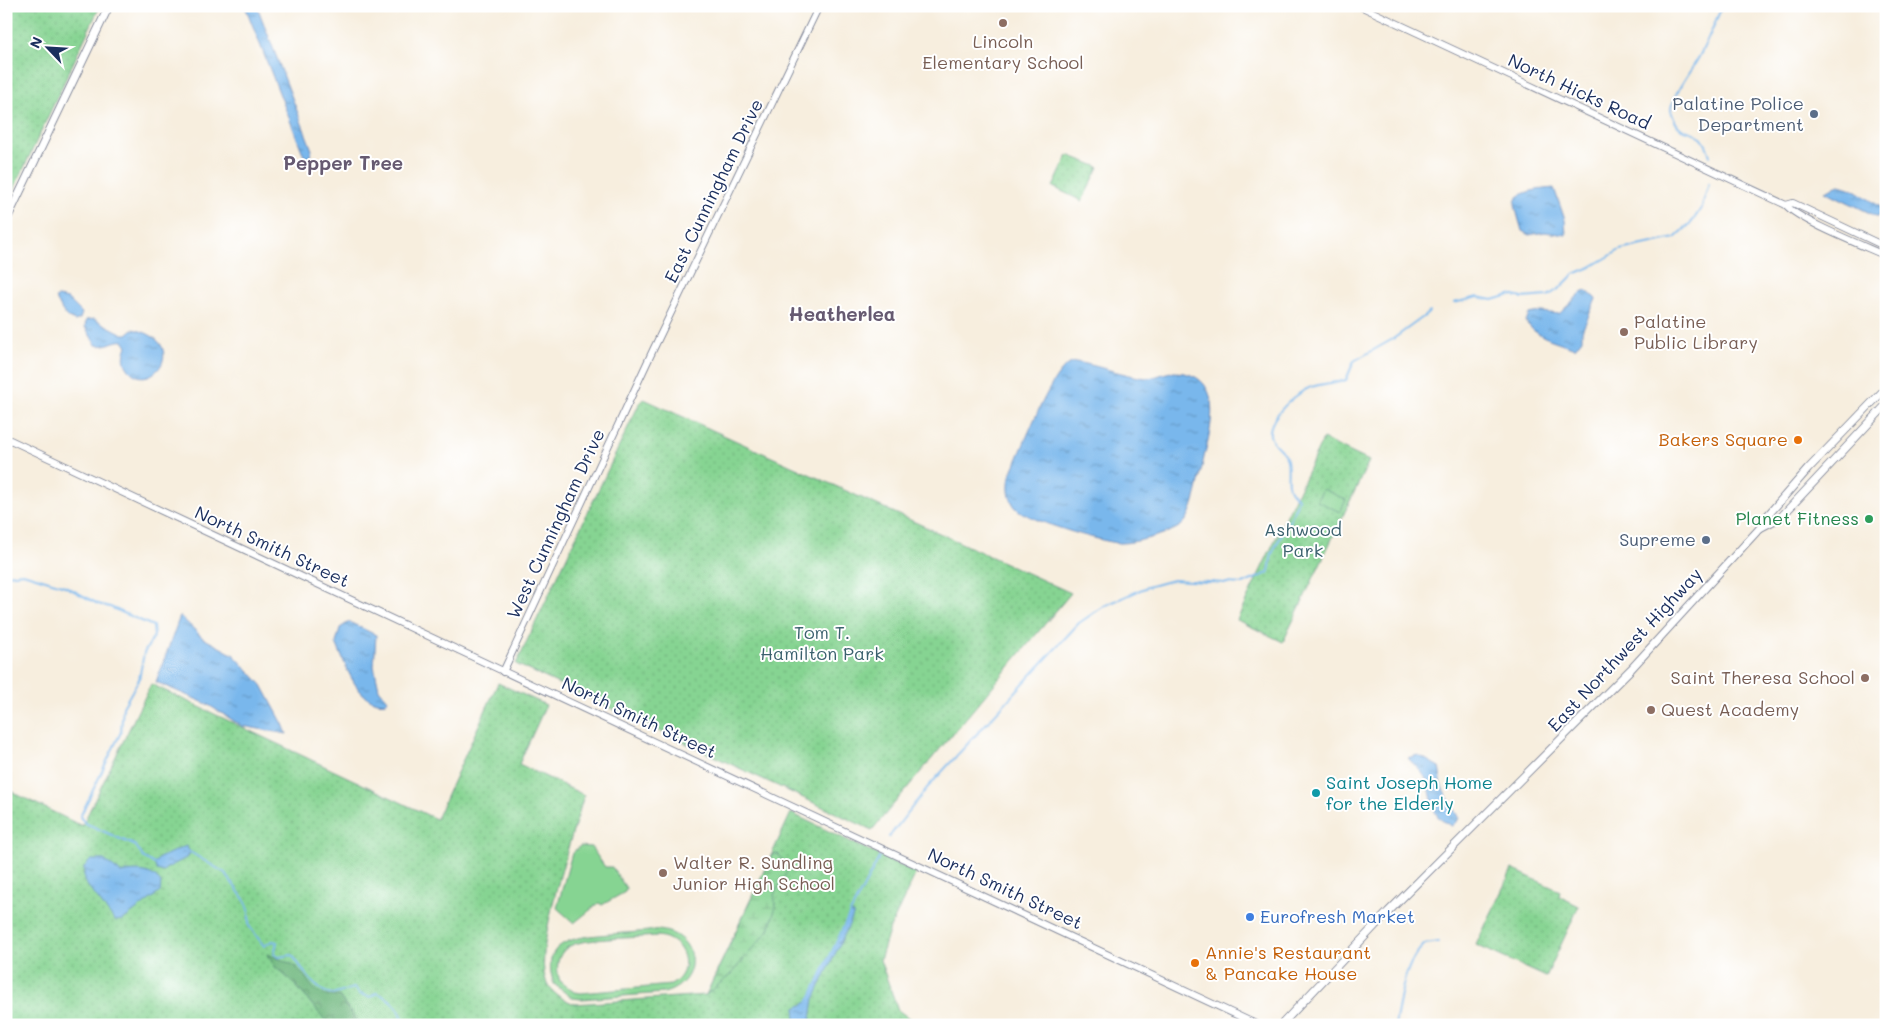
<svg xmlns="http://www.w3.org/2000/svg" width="1892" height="1031" viewBox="0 0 1892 1031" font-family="Mali,sans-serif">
<defs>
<pattern id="green-dots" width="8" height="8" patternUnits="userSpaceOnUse" patternTransform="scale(1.25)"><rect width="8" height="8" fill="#86d492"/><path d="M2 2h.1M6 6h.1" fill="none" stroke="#73b680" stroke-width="1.8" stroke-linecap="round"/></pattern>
<pattern id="forest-crowns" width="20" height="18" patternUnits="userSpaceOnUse" patternTransform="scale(1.25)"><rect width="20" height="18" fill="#6cb67c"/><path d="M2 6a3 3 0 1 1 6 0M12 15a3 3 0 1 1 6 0" fill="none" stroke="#589469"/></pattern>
<pattern id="wetland-marsh" width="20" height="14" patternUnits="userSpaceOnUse" patternTransform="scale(1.25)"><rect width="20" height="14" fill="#86d492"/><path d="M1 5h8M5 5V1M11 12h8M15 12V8" fill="none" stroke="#73b680"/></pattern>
<pattern id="water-ripples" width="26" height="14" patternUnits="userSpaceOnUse" patternTransform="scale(1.25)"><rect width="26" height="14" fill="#79b7ec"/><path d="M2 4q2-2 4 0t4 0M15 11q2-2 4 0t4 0" fill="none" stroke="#6295c2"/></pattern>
</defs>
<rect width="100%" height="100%" fill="#fff"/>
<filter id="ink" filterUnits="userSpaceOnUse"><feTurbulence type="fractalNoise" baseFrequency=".02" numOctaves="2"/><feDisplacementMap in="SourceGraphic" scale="10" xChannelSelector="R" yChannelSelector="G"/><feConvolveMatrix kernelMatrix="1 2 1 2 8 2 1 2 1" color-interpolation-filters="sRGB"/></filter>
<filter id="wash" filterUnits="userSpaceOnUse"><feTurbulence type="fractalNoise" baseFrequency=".0096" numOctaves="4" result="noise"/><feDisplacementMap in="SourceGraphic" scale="20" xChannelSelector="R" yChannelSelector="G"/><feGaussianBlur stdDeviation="1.12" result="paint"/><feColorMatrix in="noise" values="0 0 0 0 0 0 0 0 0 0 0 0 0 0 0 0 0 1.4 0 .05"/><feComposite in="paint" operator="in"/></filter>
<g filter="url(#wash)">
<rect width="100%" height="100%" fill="#f7eede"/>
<!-- green -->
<g fill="url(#green-dots)" stroke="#508278">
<path d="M6,6h94l-94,200z"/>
<path d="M1068,155l31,12 -17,34 -29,-14z"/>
<path d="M644,399l427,194 -199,237 -356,-166 124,-262z"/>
<path d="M1323,439l46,22 -86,181 -46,-22z"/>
<path d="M498,683l48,22 -27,59 65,31c-10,36 -51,155 -38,186 6,13 16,18 29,23l131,-9 85,-182 125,60 -26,55 -10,32 18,50 20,15h-912v-236l76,37 69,-142 285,135z"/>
<path d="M1512,869l48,22 -1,5 20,10 -33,71 -70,-32z"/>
</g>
<!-- forest -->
<path fill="url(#forest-crowns)" stroke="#44726d" d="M267,954c10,4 20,7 29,13 16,14 16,32 43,29l21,29h-29l-7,-6 -31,-37 -18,-15z"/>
<!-- wetland -->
<path fill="url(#wetland-marsh)" stroke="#508278" d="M772,854h6l11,14 -15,27 2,11 -7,24 -39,45 -24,20z"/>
<!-- pitch -->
<g fill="#86d492" stroke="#508278" fill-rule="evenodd">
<path d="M1323,489l23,11 -6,12 -23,-11z"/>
<path d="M580,846l11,1 14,20h7l14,21 -1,4 -23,13 -3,-2 -25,20 -17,-15 15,-55z"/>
<path d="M657,930c42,2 47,52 7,63l-83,6 -9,-1 -18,-14c-16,-45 24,-47 56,-50 16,-1 32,-2 47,-4zM657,936c27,2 39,34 14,49l-90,8 -7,-1 -14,-11c-5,-13 -3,-30 12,-36 16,-7 65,-7 85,-9z"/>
</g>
<!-- water -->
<g fill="url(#water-ripples)" stroke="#4a73a5">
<path d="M245,6h12l55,144 -3,8 -5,-2z"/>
<path d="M1839,185l14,4 31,20 2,8 -10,-1 -51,-25z"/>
<path d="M1554,188l11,32 1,15 -21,-3 -16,3 -7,-4c-2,-8 -6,-20 -7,-27 0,-14 30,-15 39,-16z"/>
<path d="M1587,291l9,8 -14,32v8l-7,9c-15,-6 -42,-11 -49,-27l3,-7 12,-2 18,2 23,-22z"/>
<path d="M58,297l10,2 14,14 -2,6 -5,2c-13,-4 -13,-14 -20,-23z"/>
<path d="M94,319l29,15h4l6,-5c59,13 19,65 -3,42 -7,-8 -7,-15 -3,-25l-3,-5c-10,-2 -18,7 -28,4l-11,-18 1,-7z"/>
<path d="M1076,362c24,4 46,13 70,16 9,0 17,-5 26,-6 49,0 42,44 34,77 -5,18 -10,62 -23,75 -9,9 -51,20 -64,19 -17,-1 -93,-23 -103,-35 -8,-9 -8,-21 -6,-32 13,-28 34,-87 53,-107 4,-5 7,-6 13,-7z"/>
<path d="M180,616l23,22 31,17 28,30 21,39 4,10 -45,-8 -35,-22 -51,-22z"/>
<path d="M349,622l27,13 -2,31 5,23 9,11 -4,3c-29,-1 -38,-39 -48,-60l4,-15z"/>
<path d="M1418,755l21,12 3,20 17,32 -7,7c-23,-10 -17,-22 -24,-42 -3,-11 -13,-18 -20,-26z"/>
<path d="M186,846l4,6 -2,5 -23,12 -2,3 -6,-2 -3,-6 5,-6z"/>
<path d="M91,860h13l17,13c15,-3 30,-4 40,10l-1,9 -37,28 -8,1 -31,-40v-14z"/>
<path d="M850,913l4,1 -40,85 -4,26h-16l2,-17 12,-6z"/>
</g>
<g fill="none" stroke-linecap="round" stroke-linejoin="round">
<!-- stream -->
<g stroke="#79b7ec" stroke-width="2">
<path d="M1710,156c-10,-35 -27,-17 -35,-35 -1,-3 -4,-8 -4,-11 0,-14 22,-41 29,-55 8,-15 15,-32 22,-49"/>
<path d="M1454,303l24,-6 15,3 17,-5 12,3 26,-2 12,-8 14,-14 17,-7 29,-17 55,-12 17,-16 10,-15 7,-24"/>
<path d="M6,575l17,-2 42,13 33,18 12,3 43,19 1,10 -10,17 -5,26 -16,28 -2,25 -41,85 5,6 51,23 7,11 11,7"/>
<path d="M889,837l38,-49 152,-165 25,-17 43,-19 26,-7 70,4 25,-11c3,-6 2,-12 4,-19 7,-17 24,-40 26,-56 -16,-10 -8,-23 -11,-38 -2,-10 -16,-15 -17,-25 -2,-18 29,-46 45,-49 10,-3 20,-3 31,-6l8,-19 39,-22 37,-27"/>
<path d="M190,852l35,21 21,29 3,8v16l15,20 8,-5 5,1 -3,12 4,3 14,-2c10,12 24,40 43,39 5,-1 13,-5 19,-6l6,6 11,3 5,-4c16,5 25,17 29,32"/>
<path d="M808,1003l42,-90 30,-57"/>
<path d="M1395,1025c6,-28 8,-61 30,-81l13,-2"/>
</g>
</g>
</g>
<g filter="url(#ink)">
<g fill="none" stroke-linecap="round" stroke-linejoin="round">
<defs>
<g id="secondary">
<path d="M1360,6l426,199c12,15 78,41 100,51"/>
<path d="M1786,205l7,-2 93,44"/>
<path d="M6,438l1252,587"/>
<path d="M503,672l150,-322 166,-344"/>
</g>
<g id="primary">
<path d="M6,221l103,-215"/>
<path d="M1760,528l21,-11 105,-112"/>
<path d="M1281,1025l107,-113 243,-243 129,-141 8,-13 40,-46 78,-81"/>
</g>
</defs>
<!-- secondary casing -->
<use href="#secondary" stroke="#898e9e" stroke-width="8"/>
<!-- primary casing -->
<use href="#primary" stroke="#898e9e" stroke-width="9"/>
<!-- secondary -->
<use href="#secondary" stroke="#fff" stroke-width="6"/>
<!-- primary -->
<use href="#primary" stroke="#fff" stroke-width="7"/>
</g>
</g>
<!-- markers -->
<g fill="#8d6e63" stroke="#fff" stroke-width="2">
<circle cx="1003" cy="23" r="5"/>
<circle cx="1624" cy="332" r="5"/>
<circle cx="1865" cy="678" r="5"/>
<circle cx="1651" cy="710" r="5"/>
<circle cx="663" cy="873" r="5"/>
</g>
<g fill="#5c6f8a" stroke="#fff" stroke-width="2">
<circle cx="1814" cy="114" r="5"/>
<circle cx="1706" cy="540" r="5"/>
</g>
<g fill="#e8710a" stroke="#fff" stroke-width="2">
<circle cx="1798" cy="440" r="5"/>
<circle cx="1195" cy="963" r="5"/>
</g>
<circle fill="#2e9e5b" stroke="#fff" stroke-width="2" cx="1869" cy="519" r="5"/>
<circle fill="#0f9aa8" stroke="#fff" stroke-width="2" cx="1316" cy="793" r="5"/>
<circle fill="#3f7fe0" stroke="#fff" stroke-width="2" cx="1250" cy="917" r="5"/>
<g text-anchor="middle" stroke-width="4" stroke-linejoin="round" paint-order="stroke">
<!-- education labels -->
<g font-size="18" fill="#785e54" stroke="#fff" text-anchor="start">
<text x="1003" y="48" text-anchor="middle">Lincoln<tspan x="1003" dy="21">Elementary School</tspan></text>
<text x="1634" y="328">Palatine<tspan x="1634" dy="21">Public Library</tspan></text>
<text x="1855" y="684" text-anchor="end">Saint Theresa School</text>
<text x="1661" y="716">Quest Academy</text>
<text x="673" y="869">Walter R. Sundling<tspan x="673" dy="21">Junior High School</tspan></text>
</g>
<!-- street labels -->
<g font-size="18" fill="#1b2f5e" stroke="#fff">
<text transform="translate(1579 92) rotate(25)" y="6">North Hicks Road</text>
<text transform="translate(714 191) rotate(-64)" y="6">East Cunningham Drive</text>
<text transform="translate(556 524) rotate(-65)" y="6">West Cunningham Drive</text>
<text transform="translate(272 547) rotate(25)" y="6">North Smith Street</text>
<text transform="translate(1625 650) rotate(-47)" y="6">East Northwest Highway</text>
<text transform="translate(639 718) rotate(25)" y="6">North Smith Street</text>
<text transform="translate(1005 889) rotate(25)" y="6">North Smith Street</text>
</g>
<!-- service labels -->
<g font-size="18" fill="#4e5e75" stroke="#fff" text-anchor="end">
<text x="1804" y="110">Palatine Police<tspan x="1804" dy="21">Department</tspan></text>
<text x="1696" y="546">Supreme</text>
</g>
<!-- food labels -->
<g font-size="18" fill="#c56008" stroke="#fff" text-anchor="end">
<text x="1788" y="446">Bakers Square</text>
<text x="1205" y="959" text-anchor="start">Annie's Restaurant<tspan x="1205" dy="21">&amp; Pancake House</tspan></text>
</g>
<!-- leisure labels -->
<g font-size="18" fill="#27864d" stroke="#fff" text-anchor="end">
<text x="1859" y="525">Planet Fitness</text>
</g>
<!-- park labels -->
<g font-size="18" fill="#3b616e" stroke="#fff">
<text x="1303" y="536">Ashwood<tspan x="1303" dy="21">Park</tspan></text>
<text x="822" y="639">Tom T.<tspan x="822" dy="21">Hamilton Park</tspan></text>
</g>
<!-- culture labels -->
<g font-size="18" fill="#0d838f" stroke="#fff" text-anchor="start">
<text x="1326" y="789">Saint Joseph Home<tspan x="1326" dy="21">for the Elderly</tspan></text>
</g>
<!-- shop labels -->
<g font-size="18" fill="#366cbe" stroke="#fff" text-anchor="start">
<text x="1260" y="923">Eurofresh Market</text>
</g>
<!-- neighbourhood labels -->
<g font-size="19" font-weight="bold" fill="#665a71" stroke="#fff">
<text x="343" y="170">Pepper Tree</text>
<text x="842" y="321">Heatherlea</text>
</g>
</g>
<!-- margin -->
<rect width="1892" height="1031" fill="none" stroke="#fff" stroke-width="25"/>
<!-- north arrow -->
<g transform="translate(48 48) rotate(295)" stroke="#ffffff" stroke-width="4" paint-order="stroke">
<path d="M0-4L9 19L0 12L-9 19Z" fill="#1b2f5e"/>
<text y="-8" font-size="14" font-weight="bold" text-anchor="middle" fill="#1b2f5e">N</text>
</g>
</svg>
